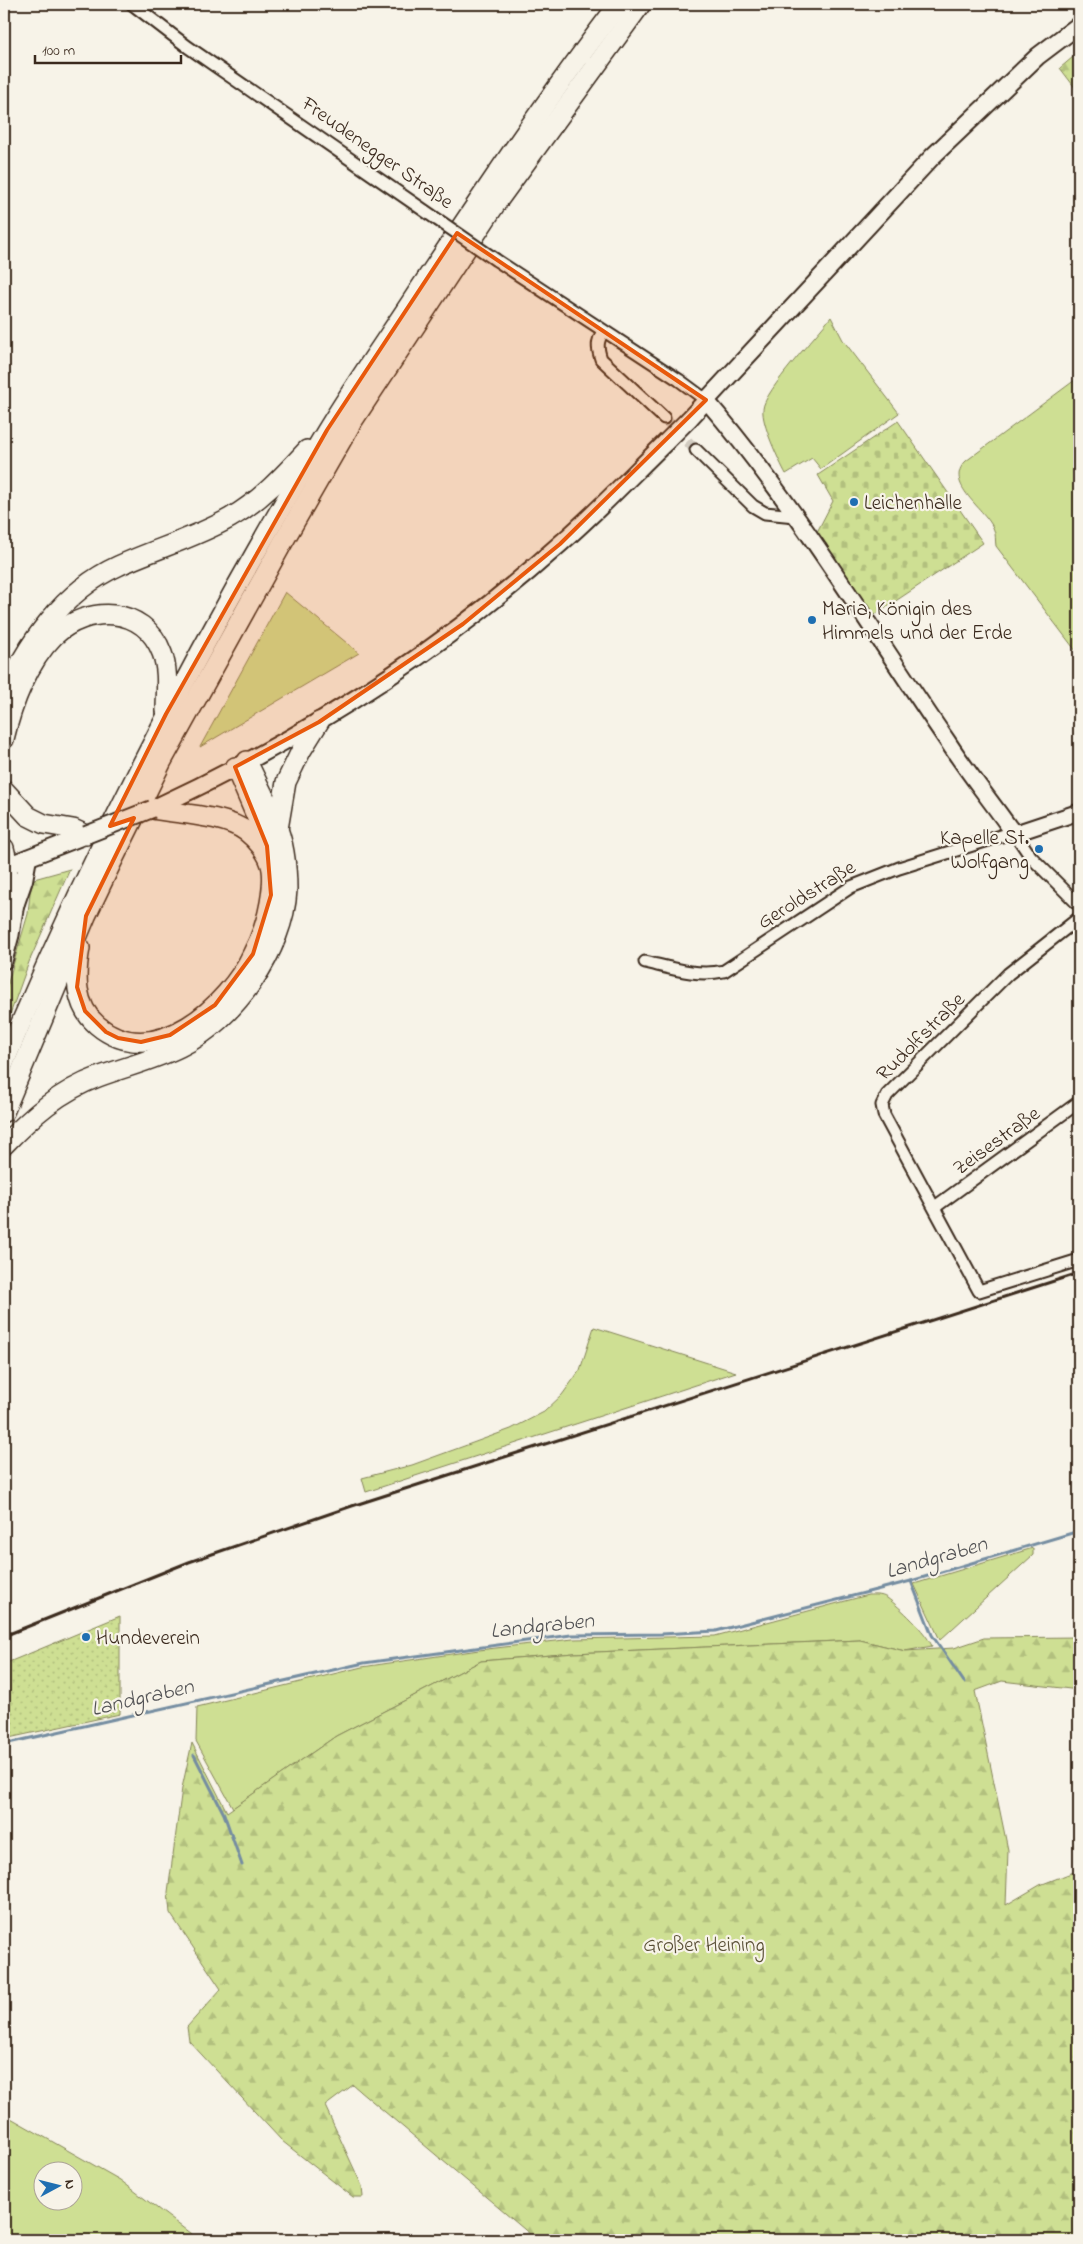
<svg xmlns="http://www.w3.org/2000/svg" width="1083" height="2244" viewBox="0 0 1083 2244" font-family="'Indie Flower',sans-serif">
<defs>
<pattern id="forest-firs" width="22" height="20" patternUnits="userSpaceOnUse" patternTransform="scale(1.25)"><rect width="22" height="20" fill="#cedf93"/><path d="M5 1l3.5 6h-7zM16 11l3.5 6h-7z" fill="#b2c07e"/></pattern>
<pattern id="cemetery-stones" width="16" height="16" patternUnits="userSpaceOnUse" patternTransform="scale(1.25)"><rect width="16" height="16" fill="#cedf93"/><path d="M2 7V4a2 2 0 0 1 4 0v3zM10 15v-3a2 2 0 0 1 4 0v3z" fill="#b2c07e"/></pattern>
<pattern id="park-dots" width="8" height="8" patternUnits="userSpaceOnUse" patternTransform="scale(1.25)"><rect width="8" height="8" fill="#cedf93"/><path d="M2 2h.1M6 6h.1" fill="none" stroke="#b2c07e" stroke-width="1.8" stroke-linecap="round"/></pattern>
</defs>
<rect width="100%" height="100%" fill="#f7f3e8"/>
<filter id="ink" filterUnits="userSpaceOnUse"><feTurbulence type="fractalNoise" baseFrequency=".02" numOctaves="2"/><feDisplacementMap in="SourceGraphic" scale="10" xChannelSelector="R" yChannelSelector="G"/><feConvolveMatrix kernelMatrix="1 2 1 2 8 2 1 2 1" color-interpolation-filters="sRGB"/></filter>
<g filter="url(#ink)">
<!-- grass -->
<g fill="#cedf93" stroke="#848458" fill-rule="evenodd">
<path d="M831,317l12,23 56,73 -78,56 -9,-11 -26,16c-7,-13 -25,-51 -23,-65 1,-18 55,-75 68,-92z"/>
<path d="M1079,377v278l-83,-109c-1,-5 0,-12 -2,-16 -7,-21 -52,-46 -28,-69z"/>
<path d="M285,592l74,61 -159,94z"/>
<path d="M594,1327l142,45 -370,120 -4,-14 50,-13 99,-36 33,-17 18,-17 18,-25z"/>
<path d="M1033,1548v7l-93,85 -26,-56z"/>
<path d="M868,1595c6,0 13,-1 19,3 13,9 39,34 45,48l-27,5 -45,-11 -286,13 -93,8 -145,75 -103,72 -37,-67 1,-34 165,-40 117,-17 94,-11 142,-3z"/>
<path d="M9,2117l111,63 79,60h-195v-113zM42,2172h30v30h-30z"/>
</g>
<!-- forest -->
<g fill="url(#forest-firs)" stroke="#848458">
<path d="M1079,52v41l-19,-25z"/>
<path d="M70,869l-41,93 -25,69v-35l24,-82 2,-21 4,-14z"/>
<path d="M1079,1637v53l-77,-9 -27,10 33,159 -2,55 34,-20 39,-15v370h-542l-184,-155 -28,21 37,80 1,11h-10l-71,-56 -93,-100 -2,-14 34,-38 -51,-76 -2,-21 14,-104 10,-45 35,69 109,-76 145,-75 93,-8 286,-13 45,11 49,-3 30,-10z"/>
</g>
<!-- cemetery -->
<path fill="url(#cemetery-stones)" stroke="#848458" d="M898,421l85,122 -110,73 -56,-84 16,-31 -15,-26z"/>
<!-- park -->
<path fill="url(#park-dots)" stroke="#848458" d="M120,1616v98l-116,25v-75z"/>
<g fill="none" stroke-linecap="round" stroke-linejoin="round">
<!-- stream -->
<g stroke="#758da1" stroke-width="3">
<path d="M911,1581l21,54 32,47"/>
<path d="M4,1744l360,-81 207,-28 90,-1 55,-3 195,-50 168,-50"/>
<path d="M194,1755l30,59 18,51"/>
</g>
<!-- minor-tunnel -->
<path stroke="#d1cbc0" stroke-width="11" stroke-dasharray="11 5.5" stroke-linecap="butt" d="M664,418l32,32"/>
<defs>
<g id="minor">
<path d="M132,4l56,43 250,173"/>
<path d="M496,260l183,120 27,20"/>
<path d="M603,331c-6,11 -6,16 -2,28l63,59"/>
<path d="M696,450l57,56 12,7 30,3"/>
<path d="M1079,918l-71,56 -121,121 -5,10 2,10 95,176 100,-31"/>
<path d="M645,962c26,6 52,15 79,9l127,-84 48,-19 115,-36 17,25 48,48"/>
<path d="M935,1207l144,-105"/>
</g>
<g id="tertiary">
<path d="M706,400c91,106 163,227 242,342 20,31 43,59 64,89l7,1 60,-20"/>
<path d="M4,899l5,25"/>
<path d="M4,961l7,-26 5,-32 -8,-38"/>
</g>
<g id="secondary">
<path d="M689,419l244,-263 105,-100 41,-31"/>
<path d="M152,809c147,-68 287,-156 408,-265 37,-32 71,-68 106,-102"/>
<path d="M4,867l82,-32"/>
<path d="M16,903l8,-23 4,-22"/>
</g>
<g id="trunk">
<path d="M4,699c20,-54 61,-109 114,-133 37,-17 77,-28 112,-48 30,-17 54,-43 77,-68"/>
<path d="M4,739c8,-35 24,-77 50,-103 33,-31 90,-31 108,17 7,18 4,39 4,58"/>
<path d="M235,767l28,65 5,20"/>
<path d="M4,790l24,26 16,8 29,5 13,6"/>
<path d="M278,829l8,-47 15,-31 18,-29"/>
<path d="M4,848l4,17"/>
<path d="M80,948c-5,27 -6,57 17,77 57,48 132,-20 156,-72 8,-15 14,-33 17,-50 2,-12 5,-29 0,-41 -4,-11 -14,-23 -23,-30 -22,-17 -68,-18 -95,-23"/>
<path d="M4,1063c91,-219 200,-428 322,-631 30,-50 64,-97 95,-145 64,-96 128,-192 198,-283"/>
<path d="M4,1112l82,-196 24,-50 51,-103 121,-219 70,-122 145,-220 144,-198"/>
<path d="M4,1145c28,-29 56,-54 94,-68 27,-10 56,-17 82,-30 54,-26 104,-97 107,-157 0,-13 -1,-26 -3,-38 -5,-31 -24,-62 -37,-91"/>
</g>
</defs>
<!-- minor casing -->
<use href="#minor" stroke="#3b2a1e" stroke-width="15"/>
<!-- tertiary casing -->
<use href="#tertiary" stroke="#3b2a1e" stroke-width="19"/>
<!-- secondary casing -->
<use href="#secondary" stroke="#3b2a1e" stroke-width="20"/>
<!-- trunk casing -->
<use href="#trunk" stroke="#3b2a1e" stroke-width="22"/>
<!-- minor -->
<use href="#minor" stroke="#f7f3e8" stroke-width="11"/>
<!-- tertiary -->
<use href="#tertiary" stroke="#f7f3e8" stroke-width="15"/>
<!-- secondary -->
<use href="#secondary" stroke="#f7f3e8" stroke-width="16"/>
<!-- trunk -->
<use href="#trunk" stroke="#f7f3e8" stroke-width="19"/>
<!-- rail -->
<path stroke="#3b2a1e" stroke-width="3" d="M4,1636l185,-74 163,-56 727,-233"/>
<defs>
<path id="minor-bridge" d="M438,220l58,40"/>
<g id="secondary-bridge">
<path d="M666,442l23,-23"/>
<path d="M86,835l66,-26"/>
</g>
</defs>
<!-- minor-bridge casing -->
<use href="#minor-bridge" stroke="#3b2a1e" stroke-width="15" stroke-linecap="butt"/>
<!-- secondary-bridge casing -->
<use href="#secondary-bridge" stroke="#3b2a1e" stroke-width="20" stroke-linecap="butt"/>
<!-- minor-bridge -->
<use href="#minor-bridge" stroke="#f7f3e8" stroke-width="11"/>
<!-- secondary-bridge -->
<use href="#secondary-bridge" stroke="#f7f3e8" stroke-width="16"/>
</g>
</g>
<!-- marked area -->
<path fill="#e8590c" fill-opacity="0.2" stroke="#e8590c" stroke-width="4" stroke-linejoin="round" d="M457,233l249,167 -146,144 -97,80 -144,98 -84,45 32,79 4,49 -18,59 -38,51 -45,30 -29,7 -23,-4 -12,-6 -21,-21 -8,-24 9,-71 48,-98 -24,8 56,-112 161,-284z"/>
<!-- markers -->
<g fill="#1f6fb2" stroke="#f7f3e8" stroke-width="2">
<circle cx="854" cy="502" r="5"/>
<circle cx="812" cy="620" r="5"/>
<circle cx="1039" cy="849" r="5"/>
<circle cx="86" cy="1637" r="5"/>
</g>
<g text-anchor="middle" stroke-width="4.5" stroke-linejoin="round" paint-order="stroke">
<!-- street labels -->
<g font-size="21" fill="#3b2a1e" stroke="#f7f3e8">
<text transform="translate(378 152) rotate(35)" y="7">Freudenegger Straße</text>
<text transform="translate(806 894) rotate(-32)" y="7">Geroldstraße</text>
<text transform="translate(920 1036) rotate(-45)" y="7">Rudolfstraße</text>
<text transform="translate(996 1140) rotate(-36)" y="7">Zeisestraße</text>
</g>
<!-- poi labels -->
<g font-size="21" fill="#3b2a1e" stroke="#f7f3e8" text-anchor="start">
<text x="864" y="509">Leichenhalle</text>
<text x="822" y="615">Maria, Königin des<tspan x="822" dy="24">Himmels und der Erde</tspan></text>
<text x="1029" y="844" text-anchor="end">Kapelle St.<tspan x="1029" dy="24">Wolfgang</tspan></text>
<text x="96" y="1644">Hundeverein</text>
</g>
<!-- park labels -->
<g font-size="21" fill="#584e35" stroke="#f7f3e8">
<text x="704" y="1951">Großer Heining</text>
</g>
<!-- water labels -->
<g font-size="22" font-style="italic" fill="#535355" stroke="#f7f3e8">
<text transform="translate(936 1556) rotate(-16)" y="8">Landgraben</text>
<text transform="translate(542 1624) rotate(-6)" y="8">Landgraben</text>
<text transform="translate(142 1696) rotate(-13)" y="8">Landgraben</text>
</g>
</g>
<!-- margin -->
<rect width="1083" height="2244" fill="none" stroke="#f7f3e8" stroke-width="20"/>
<rect x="10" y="10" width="1063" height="2224" fill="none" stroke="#3b2a1e" stroke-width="2" filter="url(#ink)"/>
<!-- north arrow -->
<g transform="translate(58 2186) rotate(83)"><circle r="24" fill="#f7f3e8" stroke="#aca397"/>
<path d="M0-4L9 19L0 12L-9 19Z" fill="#1f6fb2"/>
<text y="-8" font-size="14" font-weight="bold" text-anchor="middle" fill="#3b2a1e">N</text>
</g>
<!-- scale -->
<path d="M35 55v8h146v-8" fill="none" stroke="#3b2a1e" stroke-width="2.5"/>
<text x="42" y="55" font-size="15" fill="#3b2a1e" stroke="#f7f3e8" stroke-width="4" paint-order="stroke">100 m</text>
</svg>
